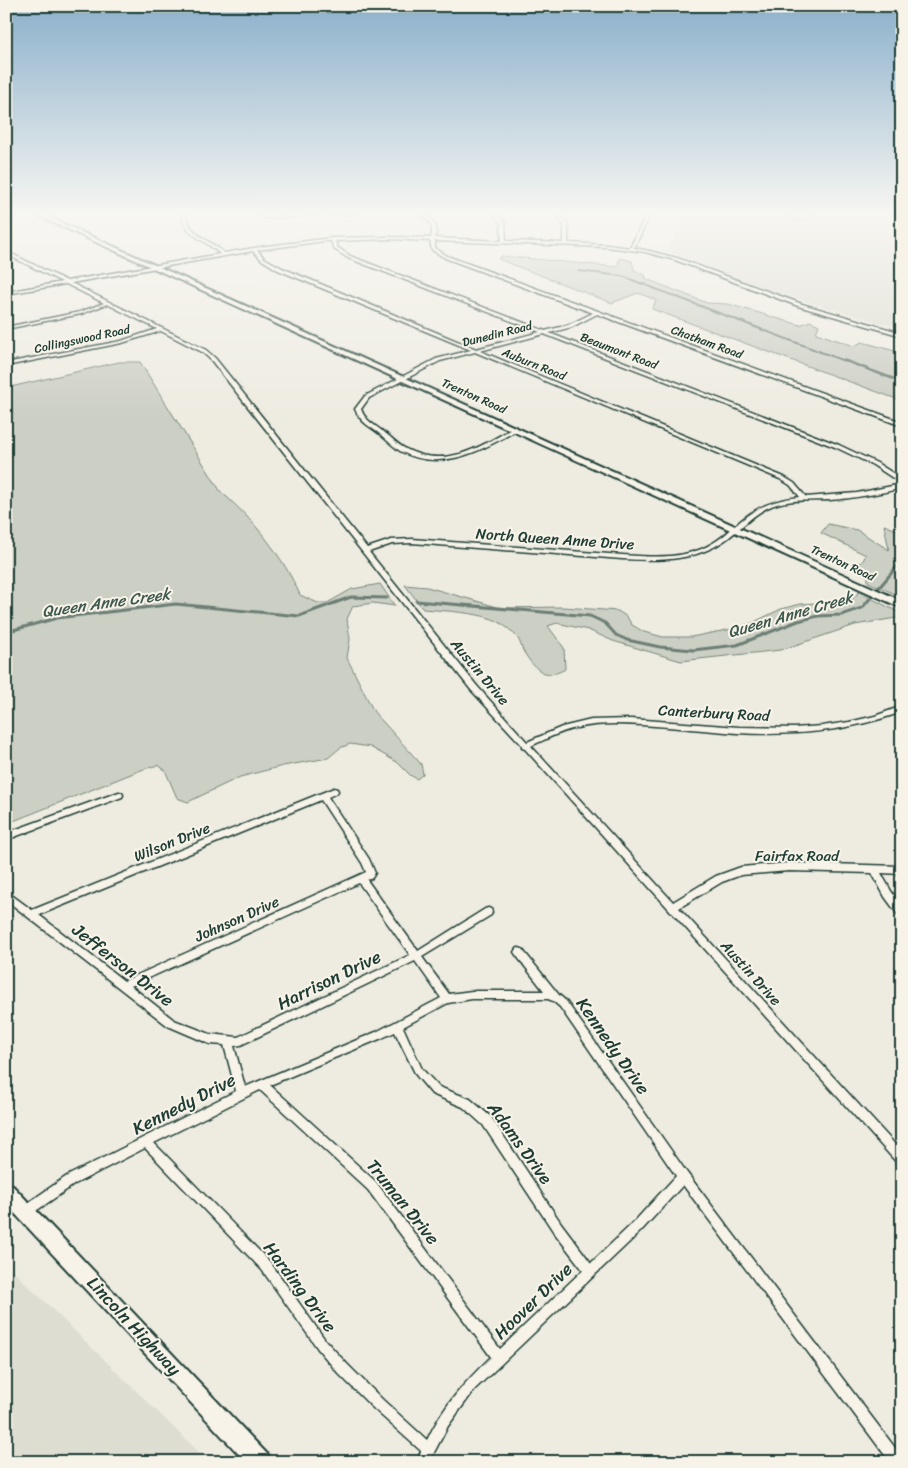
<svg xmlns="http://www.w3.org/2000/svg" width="908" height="1468" viewBox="0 0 908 1468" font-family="Sriracha,sans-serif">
<rect width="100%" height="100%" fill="#eeece1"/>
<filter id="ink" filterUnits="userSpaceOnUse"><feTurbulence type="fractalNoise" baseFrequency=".02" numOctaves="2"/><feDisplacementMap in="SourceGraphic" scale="10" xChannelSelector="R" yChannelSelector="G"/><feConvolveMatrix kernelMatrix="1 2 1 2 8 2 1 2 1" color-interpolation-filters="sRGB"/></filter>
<g filter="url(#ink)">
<!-- built -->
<g fill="#ddddd2">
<path d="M686,213h216v116l-126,-36 -109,-42z"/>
<path d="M6,1264l203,198h-203z"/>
</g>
<!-- green -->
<g fill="#cccfc4" stroke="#76867c">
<path d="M783,213h30l7,6 -28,2z"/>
<path d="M502,256l115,11 3,-9 12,3 2,9 12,6v3l61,24 21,1 72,21 10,-4 9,4 -3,8 38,13 8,-4 40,11v48l-250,-92 4,-9 -18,-7 -26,10 -114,-44z"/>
<path d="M119,362h21l81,130c32,27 62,64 79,103l18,8h9l25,-14 28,-5 15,22 -22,-3 -20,3 -6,13 3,20 -3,19 27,54 47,52 2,10 -6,5 -7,-4 -13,-13 -27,-15 -20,-3 -10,4 -12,10 -45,8 -43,11 -52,25 -11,-4 -12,-28 -7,-5 -17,5 -135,54v-436z"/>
<path d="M828,524l29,6 32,20 -5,-25 18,7v65l-34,-15v-5l-16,-12 10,-3 4,-7 -45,-22z"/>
<path d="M405,585l22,2 74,21 62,-1 55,4 9,6 5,8 12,7 19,5h28l46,-9 15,-5 29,-14 20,-5 14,-1 30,4 14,-15 43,22v3l-47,8 -74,25 -100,11 -68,-20 -25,-11 -31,-7 -9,3 16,22 1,21c-18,11 -29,2 -40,-15 -4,-5 -4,-12 -8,-17 -5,-6 -12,-11 -18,-15 -18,-10 -55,-11 -76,-13z"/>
</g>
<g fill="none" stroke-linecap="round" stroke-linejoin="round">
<!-- stream-far2 -->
<path stroke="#6c7e74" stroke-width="2" d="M578,271l44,5 225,86"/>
<!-- stream-far1 -->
<g stroke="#6c7e74" stroke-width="2.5">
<path d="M843,360l59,22"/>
<path d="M898,549l4,-6"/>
</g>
<!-- stream -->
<g stroke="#6c7e74" stroke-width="3">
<path d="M416,601l174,15 15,7 11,12 11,5 33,7 33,3 44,-5 61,-24 20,-5 23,-1 21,-7 37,-44v-16"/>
<path d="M6,632l51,-14 119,-14 123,12 52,-19 36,1"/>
</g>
<defs>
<g id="street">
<path d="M181,213h4c4,22 24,26 39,40l43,-7 65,-8 58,-1 41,1c3,-14 -1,-15 -10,-25h4c10,9 13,12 10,25l67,3 -1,-18 -9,-10h4l9,10 1,18 58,2v-18l-8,-12h4l8,12v18l39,2 23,3 17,-35h4l-17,35 11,2 32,8 125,46 100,29v3l-104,-30 -123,-46 -30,-8 -38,-5 -172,-6v7l12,8 455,166v4l-305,-112 -25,13 -23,6 290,112 38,18 25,16v5l-29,-19 -38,-18 -291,-113 -64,17 304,126 10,6 12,14 51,-4 45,-9v4c-24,6 -47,10 -72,12 -17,1 -36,-1 -53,4 -20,6 -33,22 -49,34 -32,24 -69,23 -106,21l-210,-16 -20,1 -23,8 108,134 50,56 35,-15 29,-7 40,-1 108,8 55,1 28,-2 27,-4 26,-6 27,-10v6c-56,20 -107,24 -165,21 -23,-2 -46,-4 -69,-6 -30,-2 -61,-6 -91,1 -16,3 -31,11 -46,18l142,156 43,-26 25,-9 48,-4 113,3v8l-21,-1 10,18 11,15v11l-3,-1 -14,-19 -13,-24 -83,-2 -48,4 -19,7 -43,26 223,244v13l-4,-1 -373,-415 -3,-1v-3l-51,-55 -260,-330 -9,-8 -41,-21 -39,12 -116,23v-3l115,-22 36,-12 -50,-25 -26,10 -75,15v-2l74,-15 24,-9 -38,-19 -60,10v-2l56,-10 -56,-28v-3l61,30 153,-27c-15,-15 -35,-18 -39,-41zM390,239l40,2 2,9 13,8 148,55 -25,12 -23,6 -195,-75 -13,-9 -2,-6zM325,241h6l3,8 14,9 192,74 -64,17 -194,-81 -18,-10 -7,-8zM253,251l9,9 16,10 193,80 -35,9 -71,37 -10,13c5,14 17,18 27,27 6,5 12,11 18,15 41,22 82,0 117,-21v-2h-4c-34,20 -68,41 -107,21 -8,-4 -14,-11 -21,-16 -10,-8 -20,-12 -24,-24l8,-11 71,-37 35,-9 305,127 10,6 10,12c-22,2 -40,8 -57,22 -10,8 -19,18 -30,24 -27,17 -61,14 -91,12l-210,-16 -21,1 -24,8 -152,-190 -9,-8 -135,-67z"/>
<path d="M251,213h5l9,3 90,-3 -2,1 -88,4z"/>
<path d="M334,788l3,1 1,2 -1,2 -9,4 41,62 6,14 -3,5 -5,2 51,71 67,-42 3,-1 3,1 1,3 -1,3 -69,42 27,37 23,-3h72l-28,-36 -2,-3 2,-3 3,-1 3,1 37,46 7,6 121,172 215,284v5h-12l-207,-277 -42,46 -166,158 -27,37 -19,36h-12l4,-11 -47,-42 -36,-36 -20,-24 -56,-79 -117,-122 -70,36 -45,31 -4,1 -4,-1 -1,-4 1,-4 45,-31 169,-85 -12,-46 -14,-1 -42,-18 -162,-126v-9l26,19zM321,800l41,63 4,9 -242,109 -85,-66zM359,883l51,72 -172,82 -28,-3 -36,-14 -43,-34zM415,961l26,37 -65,34 -131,55 -11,-41 7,-1zM472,999h76l5,2 7,6 116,169 -43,47 -42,40 -30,-40 -70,-106 -21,-18 -31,-12 -17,-18 -19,-42 45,-24zM395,1032l21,43 16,19 31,13 20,18 70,106 30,39 -83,79 -124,-167 -106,-97 112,-47zM260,1090l108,100 123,167c-26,25 -48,49 -64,83l-44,-40 -36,-36 -21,-23 -56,-79 -116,-119z"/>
<path d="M119,792l3,1 1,2 -1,2 -116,43v-7z"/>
</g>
<path id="secondary" d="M32,213h7l863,388v7z"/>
<path id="primary" d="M6,1182l6,3 256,270 3,7h-25l-240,-258z"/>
</defs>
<!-- street casing -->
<use href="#street" stroke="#1f3d34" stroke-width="3"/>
<!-- secondary casing -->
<use href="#secondary" stroke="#1f3d34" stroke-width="4"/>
<!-- primary casing -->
<use href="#primary" stroke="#1f3d34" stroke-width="4"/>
<!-- street -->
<use href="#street" fill="#f7f3e8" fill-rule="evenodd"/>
<!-- secondary -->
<use href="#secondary" fill="#f7f3e8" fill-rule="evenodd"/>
<!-- primary -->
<use href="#primary" fill="#f7f3e8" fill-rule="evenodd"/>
</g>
</g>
<!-- sky -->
<linearGradient id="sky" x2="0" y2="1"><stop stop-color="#8bb0cb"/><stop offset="0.51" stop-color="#f7f6f2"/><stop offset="1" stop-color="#f7f6f2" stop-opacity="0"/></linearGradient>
<rect width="908" height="418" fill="url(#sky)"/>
<g text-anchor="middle" stroke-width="4" stroke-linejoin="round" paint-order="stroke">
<!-- far-street labels -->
<g font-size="12" fill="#1f3d34" stroke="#f7f3e8">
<text transform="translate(497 334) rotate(-14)" y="4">Dunedin Road</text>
<text transform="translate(82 339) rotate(-12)" y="4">Collingswood Road</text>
<text transform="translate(707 342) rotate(20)" y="4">Chatham Road</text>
<text transform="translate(619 351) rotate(21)" y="4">Beaumont Road</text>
<text transform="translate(534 364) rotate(22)" y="4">Auburn Road</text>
<text transform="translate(474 396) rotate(24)" y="4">Trenton Road</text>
<text transform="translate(843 563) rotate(25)" y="4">Trenton Road</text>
</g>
<!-- street labels -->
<g font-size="15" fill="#1f3d34" stroke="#f7f3e8">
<text transform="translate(555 539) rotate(4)" y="5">North Queen Anne Drive</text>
<text transform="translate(480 672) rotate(50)" y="5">Austin Drive</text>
<text transform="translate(714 713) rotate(3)" y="5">Canterbury Road</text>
<text transform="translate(172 842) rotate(-22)" y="5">Wilson Drive</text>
<text x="797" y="861">Fairfax Road</text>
<text transform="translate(237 919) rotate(-24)" y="5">Johnson Drive</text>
<text transform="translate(751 973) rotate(48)" y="5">Austin Drive</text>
</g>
<!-- water labels -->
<g font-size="16" font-style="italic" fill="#3f584f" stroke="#f7f3e8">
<text transform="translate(106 602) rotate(-8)" y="6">Queen Anne Creek</text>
<text transform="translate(790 614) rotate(-16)" y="6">Queen Anne Creek</text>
</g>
<!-- near-street labels -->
<g font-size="18" fill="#1f3d34" stroke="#f7f3e8">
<text transform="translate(123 965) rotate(38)" y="6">Jefferson Drive</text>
<text transform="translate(329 980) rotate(-26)" y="6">Harrison Drive</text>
<text transform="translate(613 1046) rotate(55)" y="6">Kennedy Drive</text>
<text transform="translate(184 1104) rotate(-27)" y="6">Kennedy Drive</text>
<text transform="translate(520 1143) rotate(54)" y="6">Adams Drive</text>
<text transform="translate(403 1202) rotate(51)" y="6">Truman Drive</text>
<text transform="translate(300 1287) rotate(53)" y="6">Harding Drive</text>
<text transform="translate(533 1301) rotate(-44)" y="6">Hoover Drive</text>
<text transform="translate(134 1326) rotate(47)" y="6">Lincoln Highway</text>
</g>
</g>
<!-- margin -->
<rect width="908" height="1468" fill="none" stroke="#f7f3e8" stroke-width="25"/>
<rect x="12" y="12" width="883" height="1443" fill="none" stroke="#1f3d34" stroke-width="2" filter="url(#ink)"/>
</svg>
